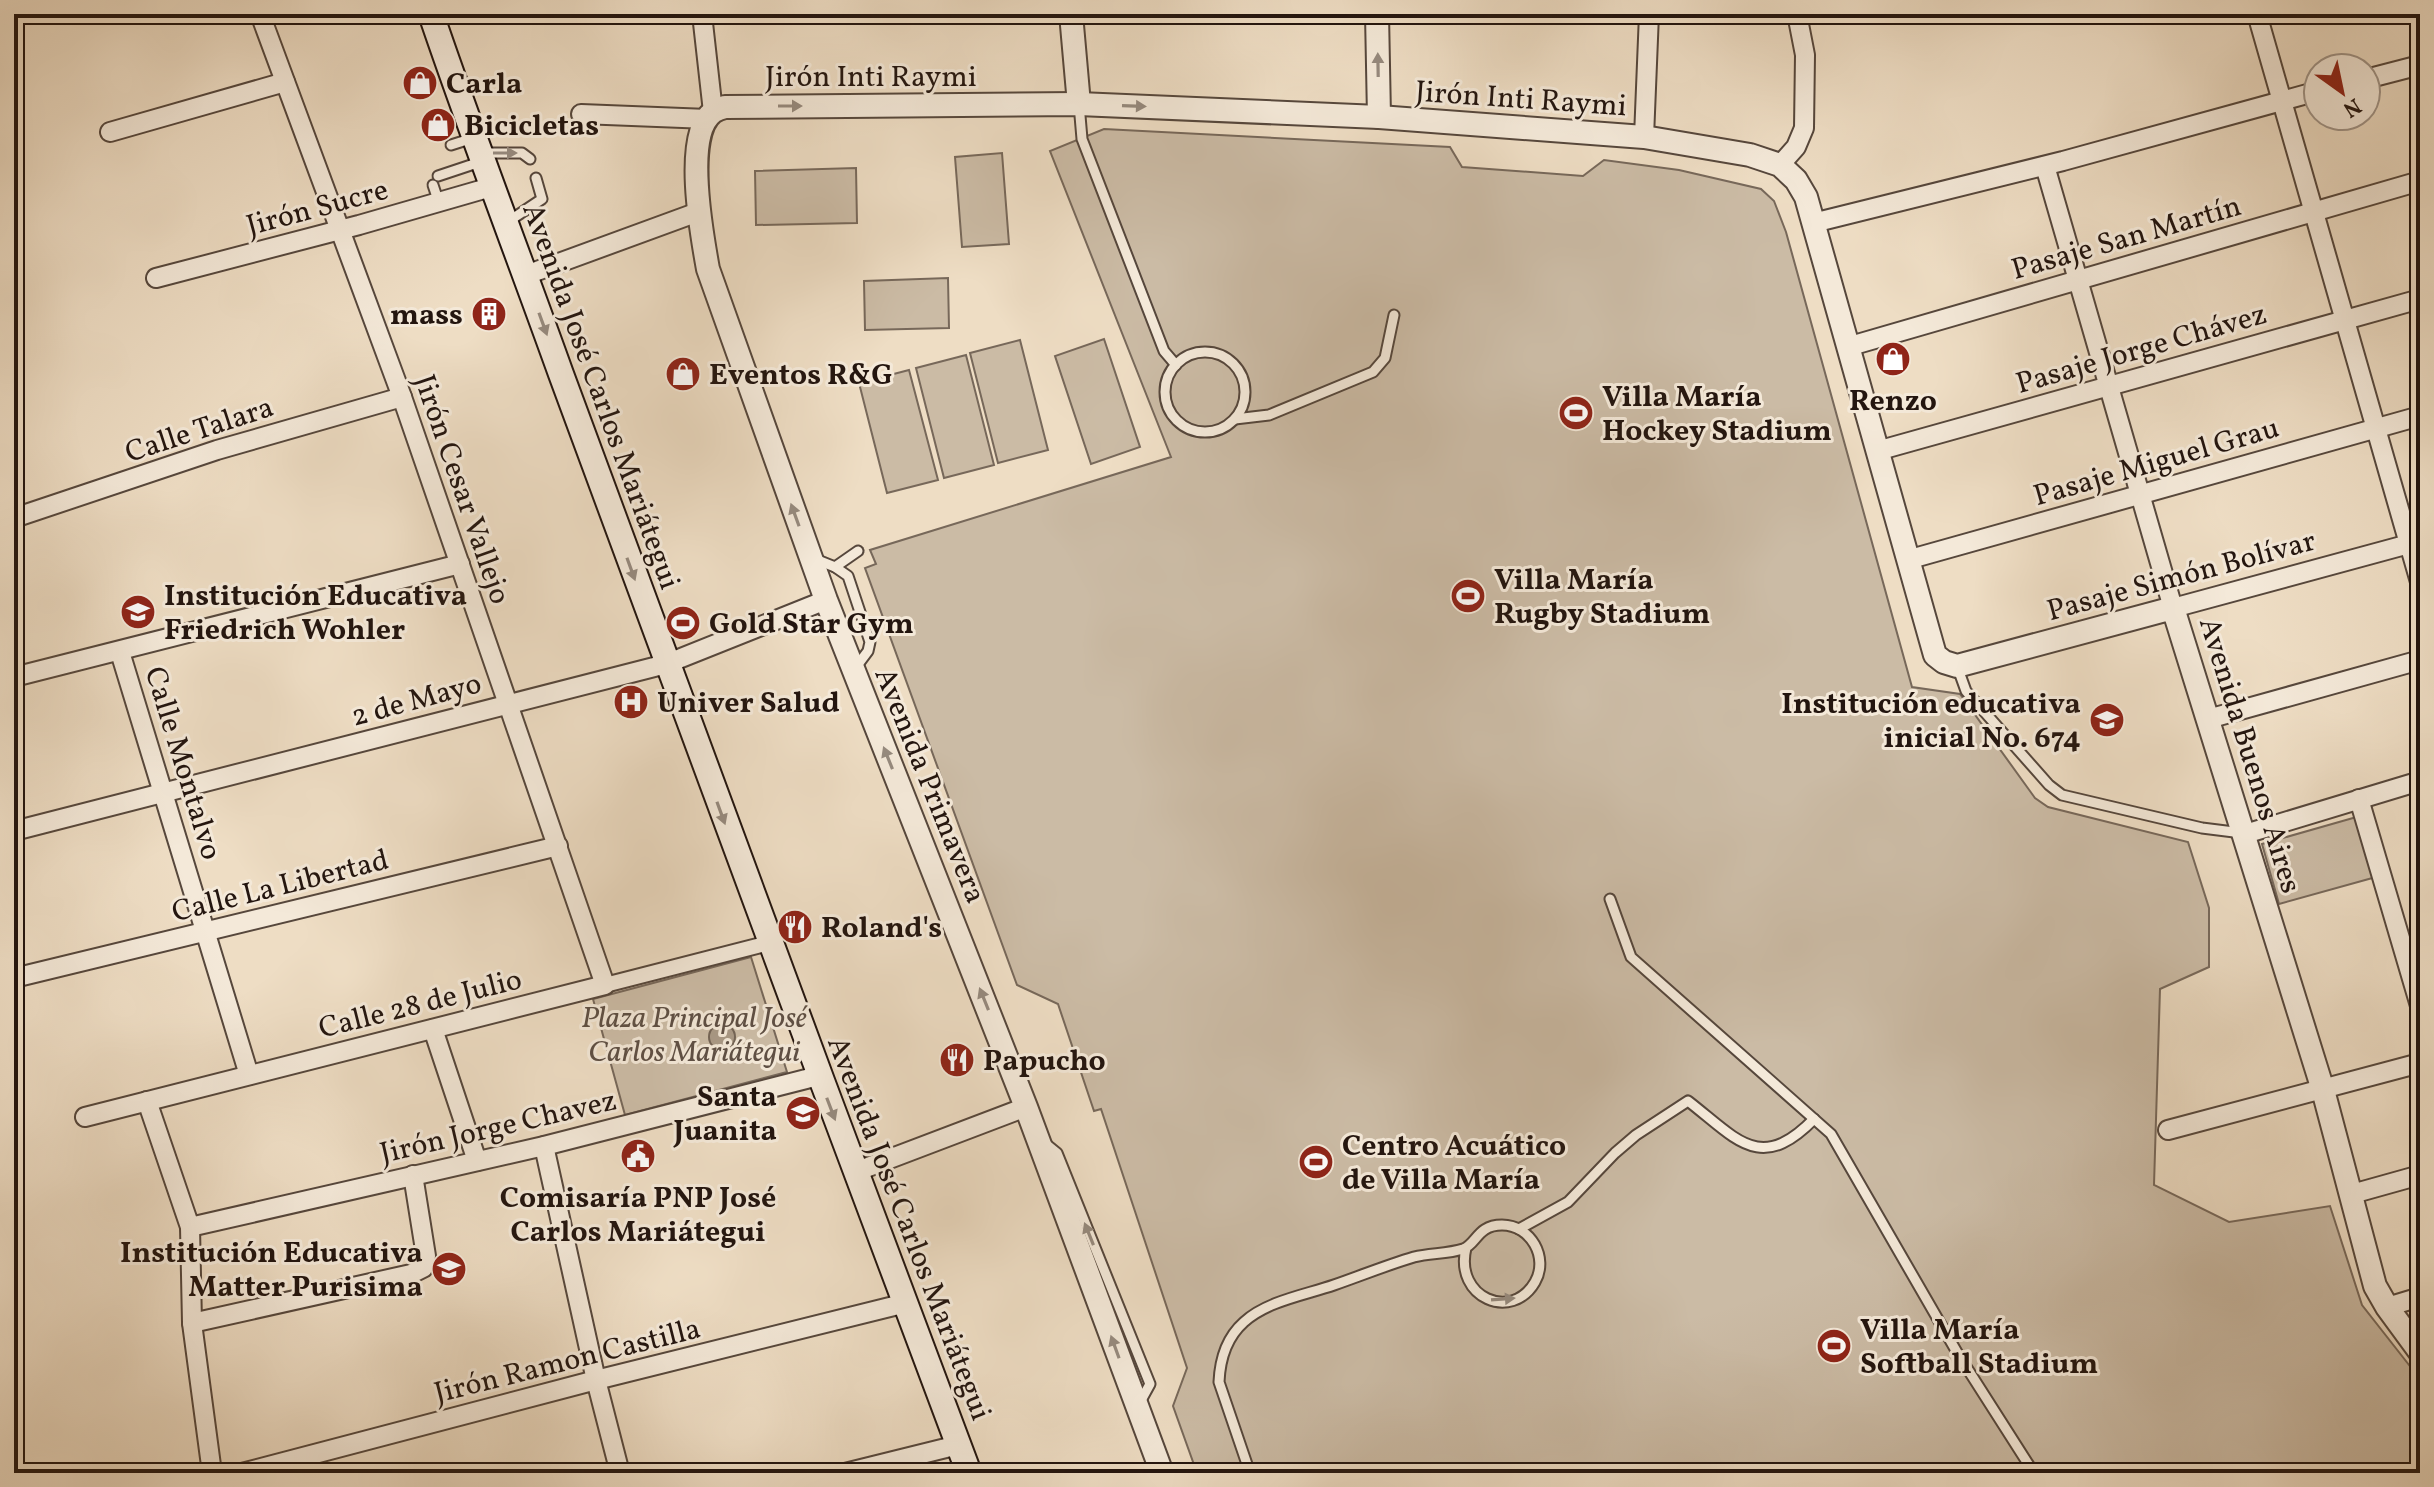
<svg xmlns="http://www.w3.org/2000/svg" width="2434" height="1487" viewBox="0 0 2434 1487" font-family="Vollkorn,serif">
<rect width="100%" height="100%" fill="#eeddc4"/>
<filter id="stains"><feTurbulence type="fractalNoise" baseFrequency=".0025" numOctaves="4"/><feColorMatrix values="0 0 0 0 .2 0 0 0 0 .09 0 0 0 0 .02 0 0 0 .5 -.17"/></filter>
<radialGradient id="worn" r=".72"><stop offset=".6" stop-color="#630" stop-opacity="0"/><stop offset="1" stop-color="#630" stop-opacity=".3"/></radialGradient>
<!-- green -->
<g fill="#cbbba5" stroke="#77685a" stroke-width="2">
<path d="M1104,129l346,18 12,20 121,9 21,-16 75,10 82,19 13,12 12,31 126,455 48,7 75,104 13,9 140,35 21,66v59l-49,22 -6,196 75,37 101,-16 32,99 58,74v94h-1223l-24,-67 14,-38 -86,-259 -7,2 -36,-107 -41,-19 -152,-417 11,-4 -6,-14 301,-93 -121,-306z"/>
<path d="M1002,153l7,91 -47,3 -7,-90z"/>
<path d="M856,168l1,55 -101,2 -1,-54z"/>
<path d="M948,278l1,50 -84,2 -1,-49z"/>
<path d="M1104,339l36,108 -49,17 -36,-108z"/>
<path d="M1020,340l28,110 -50,13 -28,-110z"/>
<path d="M966,355l28,110 -50,13 -28,-110z"/>
<path d="M909,370l29,110 -51,13 -28,-110z"/>
<path d="M2360,816l16,61 -97,27 -17,-60z"/>
<path d="M751,957l36,115 -162,43 -32,-116z"/>
</g>
<!-- water -->
<circle fill="#a99986" stroke="#736456" stroke-width="2" cx="722" cy="1037" r="13"/>
<g fill="none" stroke-linecap="round" stroke-linejoin="round">
<defs>
<g id="service">
<path d="M1079,104l3,35 82,212 12,14"/>
<path d="M451,145l22,-7"/>
<path d="M482,153h40l8,6"/>
<path d="M438,176l42,-14"/>
<path d="M433,185l6,18"/>
<path d="M506,223l36,-24 -6,-21"/>
<circle cx="1205" cy="392" r="40"/>
<path d="M1235,419l34,-4 104,-43 12,-14 9,-43"/>
<path d="M815,559l20,8 13,9 22,66 -2,9 -12,16"/>
<path d="M835,567l23,-16"/>
<path d="M1957,666l9,25 83,94 13,10 140,33 40,5"/>
<path d="M1610,899l21,58 200,177 127,220 76,119"/>
<path d="M1046,1144l11,9 93,231 -11,20"/>
<path d="M1519,1229l49,-27 47,-49 21,-18 52,-34c49,38 72,73 126,18"/>
<path d="M1250,1473l-31,-91c1,-23 7,-44 25,-60 23,-21 61,-27 90,-37 26,-9 53,-20 80,-28 16,-4 33,-3 49,-8 14,-5 14,-24 39,-24 29,0 47,33 33,57 -23,40 -81,16 -69,-34"/>
</g>
<path id="pedestrian" d="M605,985l164,-42"/>
<g id="minor">
<path d="M702,14l11,98"/>
<path d="M2257,14l163,568"/>
<path d="M2366,79l54,-14"/>
<path d="M581,114l127,5"/>
<path d="M110,132l175,-50"/>
<path d="M1644,137l5,-123"/>
<path d="M1780,165l16,-18 8,-19 1,-73 -8,-41"/>
<path d="M2045,166l128,442 247,-67"/>
<path d="M1813,223l250,-62 255,-70"/>
<path d="M526,275l172,-63"/>
<path d="M156,278l203,-53 132,-38"/>
<path d="M1847,347l573,-166"/>
<path d="M1877,451l543,-152"/>
<path d="M14,518l203,-68 185,-53"/>
<path d="M1907,560l513,-144"/>
<path d="M120,652l129,423"/>
<path d="M14,677l446,-113"/>
<path d="M2208,719l212,-59"/>
<path d="M2359,799l61,207"/>
<path d="M14,831l652,-167 160,-64"/>
<path d="M2245,834l175,-53"/>
<path d="M14,978l544,-132"/>
<path d="M433,1029l44,132"/>
<path d="M147,1101l43,126 2,96 20,150"/>
<path d="M85,1117l520,-132 -203,-588 -142,-383"/>
<path d="M2168,1130l252,-67"/>
<path d="M544,1146l52,234 24,93"/>
<path d="M855,1172l171,-65"/>
<path d="M2352,1194l68,-19"/>
<path d="M190,1227l354,-81 274,-70"/>
<path d="M2387,1307l33,-10"/>
<path d="M192,1323l219,-49 12,-6 3,-12 -13,-81"/>
<path d="M242,1473l354,-93 310,-77"/>
<path d="M845,1473l113,-28"/>
</g>
<g id="tertiary">
<path d="M1071,14l8,90"/>
<path d="M1377,14l2,103"/>
<path d="M1162,1473l-136,-366 -200,-507 -118,-331c-6,-33 -25,-135 5,-157 4,-3 8,-4 12,-5l354,-3 300,13 265,20 106,18 30,10 16,15 10,17 129,458 9,7 13,4 216,-58 150,482 52,196 12,21 33,45"/>
</g>
<path id="secondary" d="M431,14c41,121 87,240 130,360 133,368 271,733 408,1099"/>
</defs>
<!-- service casing -->
<use href="#service" stroke="#56473c" stroke-width="13"/>
<!-- pedestrian casing -->
<use href="#pedestrian" stroke="#56473c" stroke-width="18"/>
<!-- minor casing -->
<use href="#minor" stroke="#56473c" stroke-width="22"/>
<!-- tertiary casing -->
<use href="#tertiary" stroke="#56473c" stroke-width="26"/>
<!-- secondary casing -->
<use href="#secondary" stroke="#23150f" stroke-width="28"/>
<!-- service -->
<use href="#service" stroke="#f4e9d9" stroke-width="9"/>
<!-- pedestrian -->
<use href="#pedestrian" stroke="#f4e9d9" stroke-width="14"/>
<!-- minor -->
<use href="#minor" stroke="#f4e9d9" stroke-width="18"/>
<!-- tertiary -->
<use href="#tertiary" stroke="#f4e9d9" stroke-width="22"/>
<!-- secondary -->
<use href="#secondary" stroke="#f4e9d9" stroke-width="24"/>
</g>
<!-- one-way arrows -->
<defs><path id="oneway-solid" d="M-6-.8H1V-3.2L6.5 0L1 3.2V.8H-6Z" transform="scale(2)"/></defs>
<g fill="#968a7e">
<use href="#oneway-solid" transform="translate(1378 65) rotate(-91)"/>
<use href="#oneway-solid" transform="translate(790 106)"/>
<use href="#oneway-solid" transform="translate(1134 106) rotate(2)"/>
<use href="#oneway-solid" transform="translate(505 153)"/>
<use href="#oneway-solid" transform="translate(543 324) rotate(70)"/>
<use href="#oneway-solid" transform="translate(795 515) rotate(-110)"/>
<use href="#oneway-solid" transform="translate(631 569) rotate(70)"/>
<use href="#oneway-solid" transform="translate(888 758) rotate(-112)"/>
<use href="#oneway-solid" transform="translate(721 813) rotate(70)"/>
<use href="#oneway-solid" transform="translate(984 999) rotate(-112)"/>
<use href="#oneway-solid" transform="translate(831 1109) rotate(69)"/>
<use href="#oneway-solid" transform="translate(1089 1234) rotate(-112)"/>
<use href="#oneway-solid" transform="translate(1503 1299) rotate(-4)"/>
<use href="#oneway-solid" transform="translate(1115 1347) rotate(-110)"/>
</g>
<!-- icons -->
<defs>
<symbol id="shop-disc" viewBox="-11 -11 22 22"><circle r="9.5" fill="#8f2418" stroke="#f4e9d9"/><path d="M-5-2.5h2.3a2.7 3.5 0 0 1 5.4 0H5L5.5 6h-11ZM-1.5-2.5h3a1.5 2.3 0 0 0-3 0Z" fill="#fff"/></symbol>
<symbol id="building-disc" viewBox="-11 -11 22 22"><circle r="9.5" fill="#8f2418" stroke="#f4e9d9"/><path d="M-4-6H4V6H1V3H-1V6H-4ZM-2.5-4.3h1.7v1.8h-1.7ZM.8-4.3h1.7v1.8H.8ZM-2.5-1h1.7V.8h-1.7ZM.8-1h1.7V.8H.8Z" fill="#fff"/></symbol>
<symbol id="stadium-disc" viewBox="-11 -11 22 22"><circle r="9.5" fill="#8f2418" stroke="#f4e9d9"/><path d="M0-5a6.5 5 0 1 0 0 10a6.5 5 0 1 0 0-10ZM-3.5-1.8h7v3.6h-7Z" fill="#fff"/></symbol>
<symbol id="school-disc" viewBox="-11 -11 22 22"><circle r="9.5" fill="#8f2418" stroke="#f4e9d9"/><path d="M0-5L7-2L0 1L-7-2ZM-4 1L0 2.5L4 1V4Q0 6-4 4Z" fill="#fff"/></symbol>
<symbol id="hospital-disc" viewBox="-11 -11 22 22"><circle r="9.5" fill="#8f2418" stroke="#f4e9d9"/><path d="M-5-5h3v3.5h4V-5h3V5h-3V1.5h-4V5h-3Z" fill="#fff"/></symbol>
<symbol id="restaurant-disc" viewBox="-11 -11 22 22"><circle r="9.5" fill="#8f2418" stroke="#f4e9d9"/><path d="M-5-6h1v4h1v-4h1v4h1v-4h1v5L-1.5 .5V6h-2V.5L-5-1ZM5-6V6H3V1.5H1.5Q1.5-4 5-6Z" fill="#fff"/></symbol>
<symbol id="civic-disc" viewBox="-11 -11 22 22"><circle r="9.5" fill="#8f2418" stroke="#f4e9d9"/><path d="M-.6-6.5H3V-4.5H.6V-3L4-1V1h2V6H-6V1h2V-1L-.6-3ZM-1.2 2.5V6h2.4V2.5Z" fill="#fff"/></symbol>
</defs>
<g fill-rule="evenodd">
<use href="#shop-disc" x="400" y="63" width="40" height="40"/>
<use href="#shop-disc" x="418" y="105" width="40" height="40"/>
<use href="#building-disc" x="469" y="294" width="40" height="40"/>
<use href="#shop-disc" x="1873" y="339" width="40" height="40"/>
<use href="#shop-disc" x="663" y="354" width="40" height="40"/>
<use href="#stadium-disc" x="1556" y="393" width="40" height="40"/>
<use href="#stadium-disc" x="1448" y="576" width="40" height="40"/>
<use href="#school-disc" x="118" y="592" width="40" height="40"/>
<use href="#stadium-disc" x="663" y="603" width="40" height="40"/>
<use href="#hospital-disc" x="611" y="682" width="40" height="40"/>
<use href="#school-disc" x="2087" y="700" width="40" height="40"/>
<use href="#restaurant-disc" x="775" y="907" width="40" height="40"/>
<use href="#restaurant-disc" x="937" y="1040" width="40" height="40"/>
<use href="#school-disc" x="783" y="1093" width="40" height="40"/>
<use href="#civic-disc" x="618" y="1136" width="40" height="40"/>
<use href="#stadium-disc" x="1296" y="1142" width="40" height="40"/>
<use href="#school-disc" x="429" y="1249" width="40" height="40"/>
<use href="#stadium-disc" x="1814" y="1326" width="40" height="40"/>
</g>
<g text-anchor="middle" stroke-width="6" stroke-linejoin="round" paint-order="stroke">
<!-- street labels -->
<g font-size="30" fill="#23150f" stroke="#f4e9d9">
<text x="871" y="86">Jirón Inti Raymi</text>
<text transform="translate(1521 98) rotate(4)" y="10">Jirón Inti Raymi</text>
<text transform="translate(317 207) rotate(-15)" y="10">Jirón Sucre</text>
<text transform="translate(2126 237) rotate(-16)" y="10">Pasaje San Martín</text>
<text transform="translate(2141 348) rotate(-16)" y="10">Pasaje Jorge Chávez</text>
<text transform="translate(602 396) rotate(70)" y="10">Avenida José Carlos Mariátegui</text>
<text transform="translate(199 429) rotate(-18)" y="10">Calle Talara</text>
<text transform="translate(2156 461) rotate(-16)" y="10">Pasaje Miguel Grau</text>
<text transform="translate(463 489) rotate(71)" y="10">Jirón Cesar Vallejo</text>
<text transform="translate(2181 575) rotate(-15)" y="10">Pasaje Simón Bolívar</text>
<text transform="translate(416 699) rotate(-15)" y="10">2 de Mayo</text>
<text transform="translate(2251 755) rotate(73)" y="10">Avenida Buenos Aires</text>
<text transform="translate(184 763) rotate(73)" y="10">Calle Montalvo</text>
<text transform="translate(931 785) rotate(68)" y="10">Avenida Primavera</text>
<text transform="translate(280 885) rotate(-14)" y="10">Calle La Libertad</text>
<text transform="translate(420 1003) rotate(-14)" y="10">Calle 28 de Julio</text>
<text transform="translate(498 1126) rotate(-13)" y="10">Jirón Jorge Chavez</text>
<text transform="translate(910 1228) rotate(69)" y="10">Avenida José Carlos Mariátegui</text>
<text transform="translate(567 1360) rotate(-14)" y="10">Jirón Ramon Castilla</text>
</g>
<!-- poi labels -->
<g font-size="30" font-weight="bold" fill="#23150f" stroke="#f4e9d9" text-anchor="start">
<text x="446" y="93">Carla</text>
<text x="464" y="135">Bicicletas</text>
<text x="463" y="324" text-anchor="end">mass</text>
<text x="709" y="384">Eventos R&amp;G</text>
<text x="1602" y="406">Villa María<tspan x="1602" dy="34">Hockey Stadium</tspan></text>
<text x="1893" y="410" text-anchor="middle">Renzo</text>
<text x="1494" y="589">Villa María<tspan x="1494" dy="34">Rugby Stadium</tspan></text>
<text x="164" y="605">Institución Educativa<tspan x="164" dy="34">Friedrich Wohler</tspan></text>
<text x="709" y="633">Gold Star Gym</text>
<text x="657" y="712">Univer Salud</text>
<text x="2081" y="713" text-anchor="end">Institución educativa<tspan x="2081" dy="34">inicial No. 674</tspan></text>
<text x="821" y="937">Roland's</text>
<text x="983" y="1070">Papucho</text>
<text x="777" y="1106" text-anchor="end">Santa<tspan x="777" dy="34">Juanita</tspan></text>
<text x="1342" y="1155">Centro Acuático<tspan x="1342" dy="34">de Villa María</tspan></text>
<text x="638" y="1207" text-anchor="middle">Comisaría PNP José<tspan x="638" dy="34">Carlos Mariátegui</tspan></text>
<text x="423" y="1262" text-anchor="end">Institución Educativa<tspan x="423" dy="34">Matter Purisima</tspan></text>
<text x="1860" y="1339">Villa María<tspan x="1860" dy="34">Softball Stadium</tspan></text>
</g>
<!-- park labels -->
<g font-size="30" font-style="italic" fill="#5e4f44" stroke="#f4e9d9">
<text x="694" y="1027">Plaza Principal José<tspan x="694" dy="34">Carlos Mariátegui</tspan></text>
</g>
</g>
<!-- margin -->
<rect width="2434" height="1487" fill="none" stroke="#eeddc4" stroke-width="48"/>
<rect x="16" y="16" width="2402" height="1455" fill="none" stroke="#23150f" stroke-width="4"/>
<rect x="24" y="24" width="2386" height="1439" fill="none" stroke="#23150f" stroke-width="2"/>
<!-- north arrow -->
<g transform="translate(2342 92) rotate(147)"><circle r="38" fill="#f4e9d9" stroke="#a09488" stroke-width="2"/>
<path d="M0-6L14 30L0 20L-14 30Z" fill="#8f2418"/>
<text y="-12" font-size="22" font-weight="bold" text-anchor="middle" fill="#23150f">N</text>
</g>
<rect width="100%" height="100%" filter="url(#stains)"/>
<rect width="100%" height="100%" fill="url(#worn)"/>
</svg>
